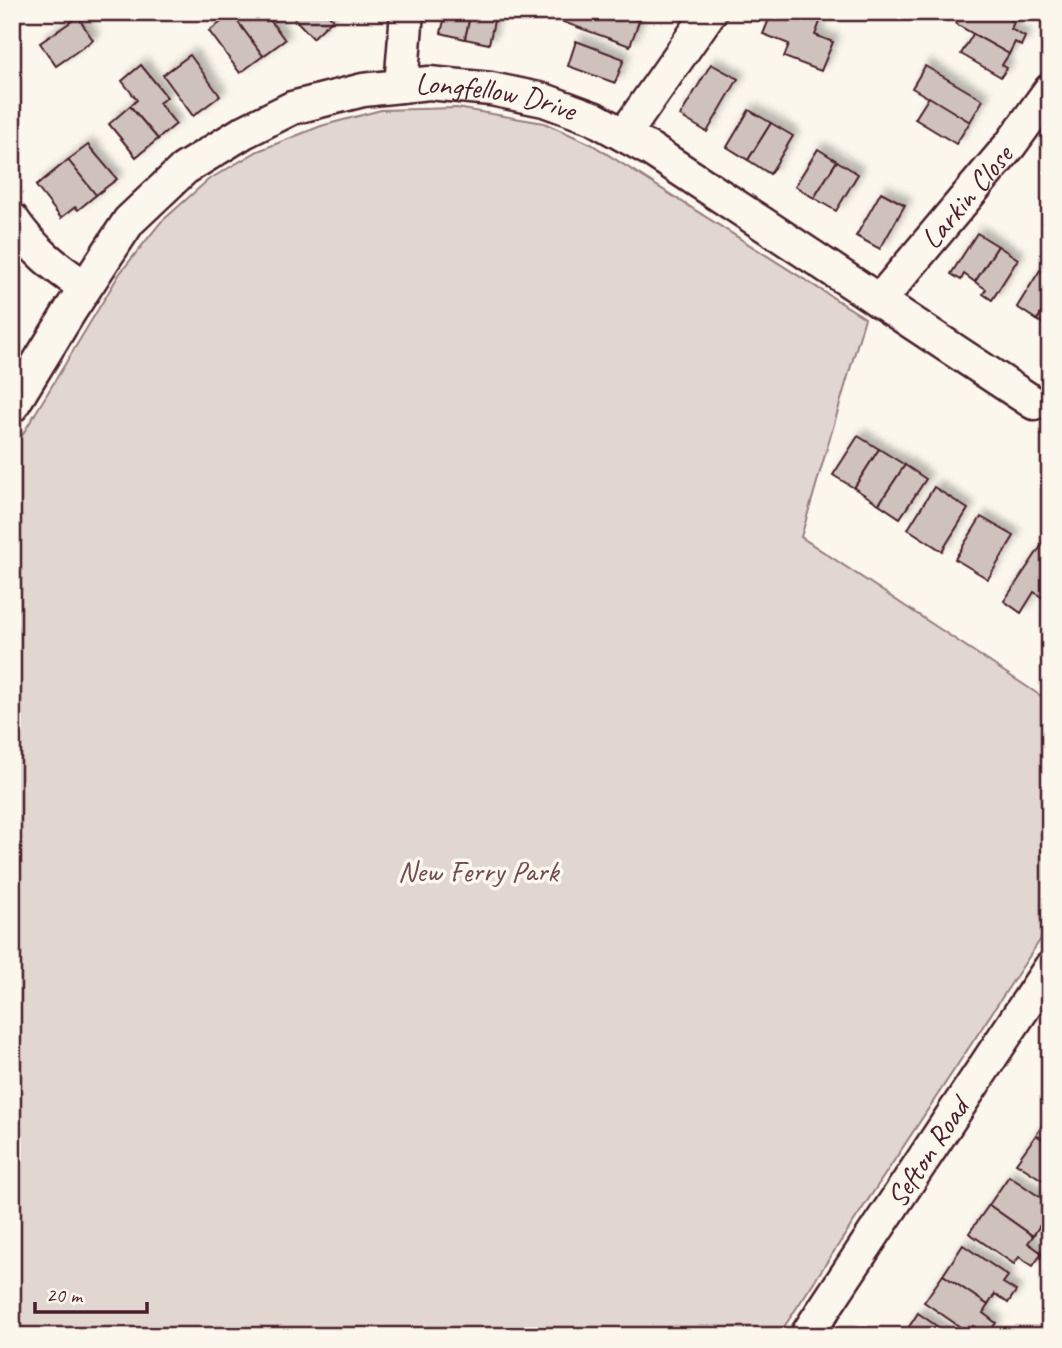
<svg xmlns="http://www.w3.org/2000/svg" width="1062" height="1348" viewBox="0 0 1062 1348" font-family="Caveat,sans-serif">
<defs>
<filter id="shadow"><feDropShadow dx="6" dy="-6" stdDeviation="3.5" flood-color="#0004"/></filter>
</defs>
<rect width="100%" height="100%" fill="#fbf7ec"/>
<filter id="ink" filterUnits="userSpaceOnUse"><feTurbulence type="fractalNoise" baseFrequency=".0143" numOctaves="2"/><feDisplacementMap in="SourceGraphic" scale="14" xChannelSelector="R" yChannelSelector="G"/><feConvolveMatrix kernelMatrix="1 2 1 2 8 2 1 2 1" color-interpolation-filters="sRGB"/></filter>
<g filter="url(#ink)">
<!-- green -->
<path fill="#e2d7d0" stroke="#967b7e" stroke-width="2" d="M457,108l87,15 47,21 274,174 -64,219 249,165v223l-272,411h-766v-884l108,-179 41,-51 47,-42 50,-29 63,-25 60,-16z"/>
<!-- building -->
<g fill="#cfc2bc" stroke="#4a1f2b" stroke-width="2" filter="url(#shadow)">
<path d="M234,12h30l21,28 -22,16 -31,-42z"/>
<path d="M288,12h38l7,7 -20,19z"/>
<path d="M446,12h25l-6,27 -24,-6z"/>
<path d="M471,12h25l-7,32 -24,-5z"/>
<path d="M566,12h50l23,9 -9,25 -67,-24z"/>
<path d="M772,12h23l25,10 -5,13 18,7 -12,29 -37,-14 5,-13 -26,-10z"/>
<path d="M962,12h13l7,5 3,-5h12l17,10 -3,7 14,8 -4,9 -6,-4 -6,12 -53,-30z"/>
<path d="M232,14l31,42 -23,17 -31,-42z"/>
<path d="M78,17l15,23 -37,26 -16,-23z"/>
<path d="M973,34l36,20 -7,11 5,3 -6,9 -40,-23z"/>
<path d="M576,41l48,18 -9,24 -47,-17z"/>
<path d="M190,55l30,41 -27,20 -30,-41z"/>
<path d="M711,64l27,15 -31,53 -27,-16z"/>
<path d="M141,65l26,32 -8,6 17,21 -18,15 -28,-33 7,-6 -15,-19z"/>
<path d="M925,66l58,34 -13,22 -58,-34z"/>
<path d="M929,97l41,25 -14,22 -41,-25z"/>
<path d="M130,106l28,33 -22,18 -27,-33z"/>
<path d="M749,110l22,13 -23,37 -21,-13z"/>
<path d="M771,123l22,13 -23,38 -22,-14z"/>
<path d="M88,145l29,34 -21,16 -28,-35z"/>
<path d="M818,149l19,12 -23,37 -19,-12z"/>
<path d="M68,160l28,35 -18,15 -3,-3 -14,11 -25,-32z"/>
<path d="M837,161l21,13 -22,37 -22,-13z"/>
<path d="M881,192l24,13 -25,44 -24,-13z"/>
<path d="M977,233l21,13 -23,36 -11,-8 -3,6 -10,-6z"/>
<path d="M998,246l20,13 -26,41 -9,-6 3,-5 -11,-7z"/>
<path d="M1040,270l10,6v24l-13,20 -20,-13z"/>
<path d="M1050,300v28l-13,-8z"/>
<path d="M858,436l21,13 -25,39 -21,-13z"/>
<path d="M879,449l26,16 -26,39 -25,-16z"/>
<path d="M905,465l21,14 -26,39 -21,-14z"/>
<path d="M934,487l34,22 -26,42 -34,-22z"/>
<path d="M981,517l33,19 -26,43 -33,-20z"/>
<path d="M1046,539l4,3v55l-3,4 -13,-9 -13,21 -17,-12z"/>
<path d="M1050,1114v30l-14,-9z"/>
<path d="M1036,1135l14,9v41l-34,-22z"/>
<path d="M1009,1176l41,28v27l-10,-6 -7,11 -44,-31z"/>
<path d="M989,1205l44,31 -5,7 14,10 -9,13 -14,-9 -5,7 -45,-31z"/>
<path d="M963,1245l45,31 -5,7 13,8 -8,12 -13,-9 -7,11 -45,-30z"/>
<path d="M943,1275l45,30 -5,8 13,10 -9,12 -14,-9 -4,7 -45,-31z"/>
<path d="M918,1313l33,23h-48z"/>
</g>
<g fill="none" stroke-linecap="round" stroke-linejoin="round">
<defs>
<g id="minor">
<path d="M401,86l6,-74"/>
<path d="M624,135l86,-123"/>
<path d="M12,219c20,30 44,49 73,68"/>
<path id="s1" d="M879,301l132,-157 39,-54"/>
<path id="s2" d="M12,406l58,-95 59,-90 55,-52 60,-37 48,-24 71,-18 66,-7 62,6 53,11 49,18 58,32 383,253"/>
<path id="s3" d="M806,1336l244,-368"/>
</g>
</defs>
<!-- minor casing -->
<use href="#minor" stroke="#4a1f2b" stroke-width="37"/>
<!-- minor -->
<use href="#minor" stroke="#fbf7ec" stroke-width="32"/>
</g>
</g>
<g text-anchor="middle" stroke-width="7" stroke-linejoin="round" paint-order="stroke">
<!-- street labels -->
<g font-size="30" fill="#4a1f2b" stroke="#fbf7ec">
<text dy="10" stroke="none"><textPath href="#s2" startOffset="626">Longfellow Drive</textPath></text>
<text dy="10" stroke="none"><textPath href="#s1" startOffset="136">Larkin Close</textPath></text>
<text dy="10" stroke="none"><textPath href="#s3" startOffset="220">Sefton Road</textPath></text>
</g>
<!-- park labels -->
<g font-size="30" fill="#704d54" stroke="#fbf7ec">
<text x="478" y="881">New Ferry Park</text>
</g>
</g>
<!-- margin -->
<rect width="1062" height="1348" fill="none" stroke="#fbf7ec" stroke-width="42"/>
<rect x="21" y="21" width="1020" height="1306" fill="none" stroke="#4a1f2b" stroke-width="2.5" filter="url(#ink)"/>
<!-- scale -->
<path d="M35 1302v10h112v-10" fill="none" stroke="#4a1f2b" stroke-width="3.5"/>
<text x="46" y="1302" font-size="21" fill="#4a1f2b" stroke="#fbf7ec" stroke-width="5" paint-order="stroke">20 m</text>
</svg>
